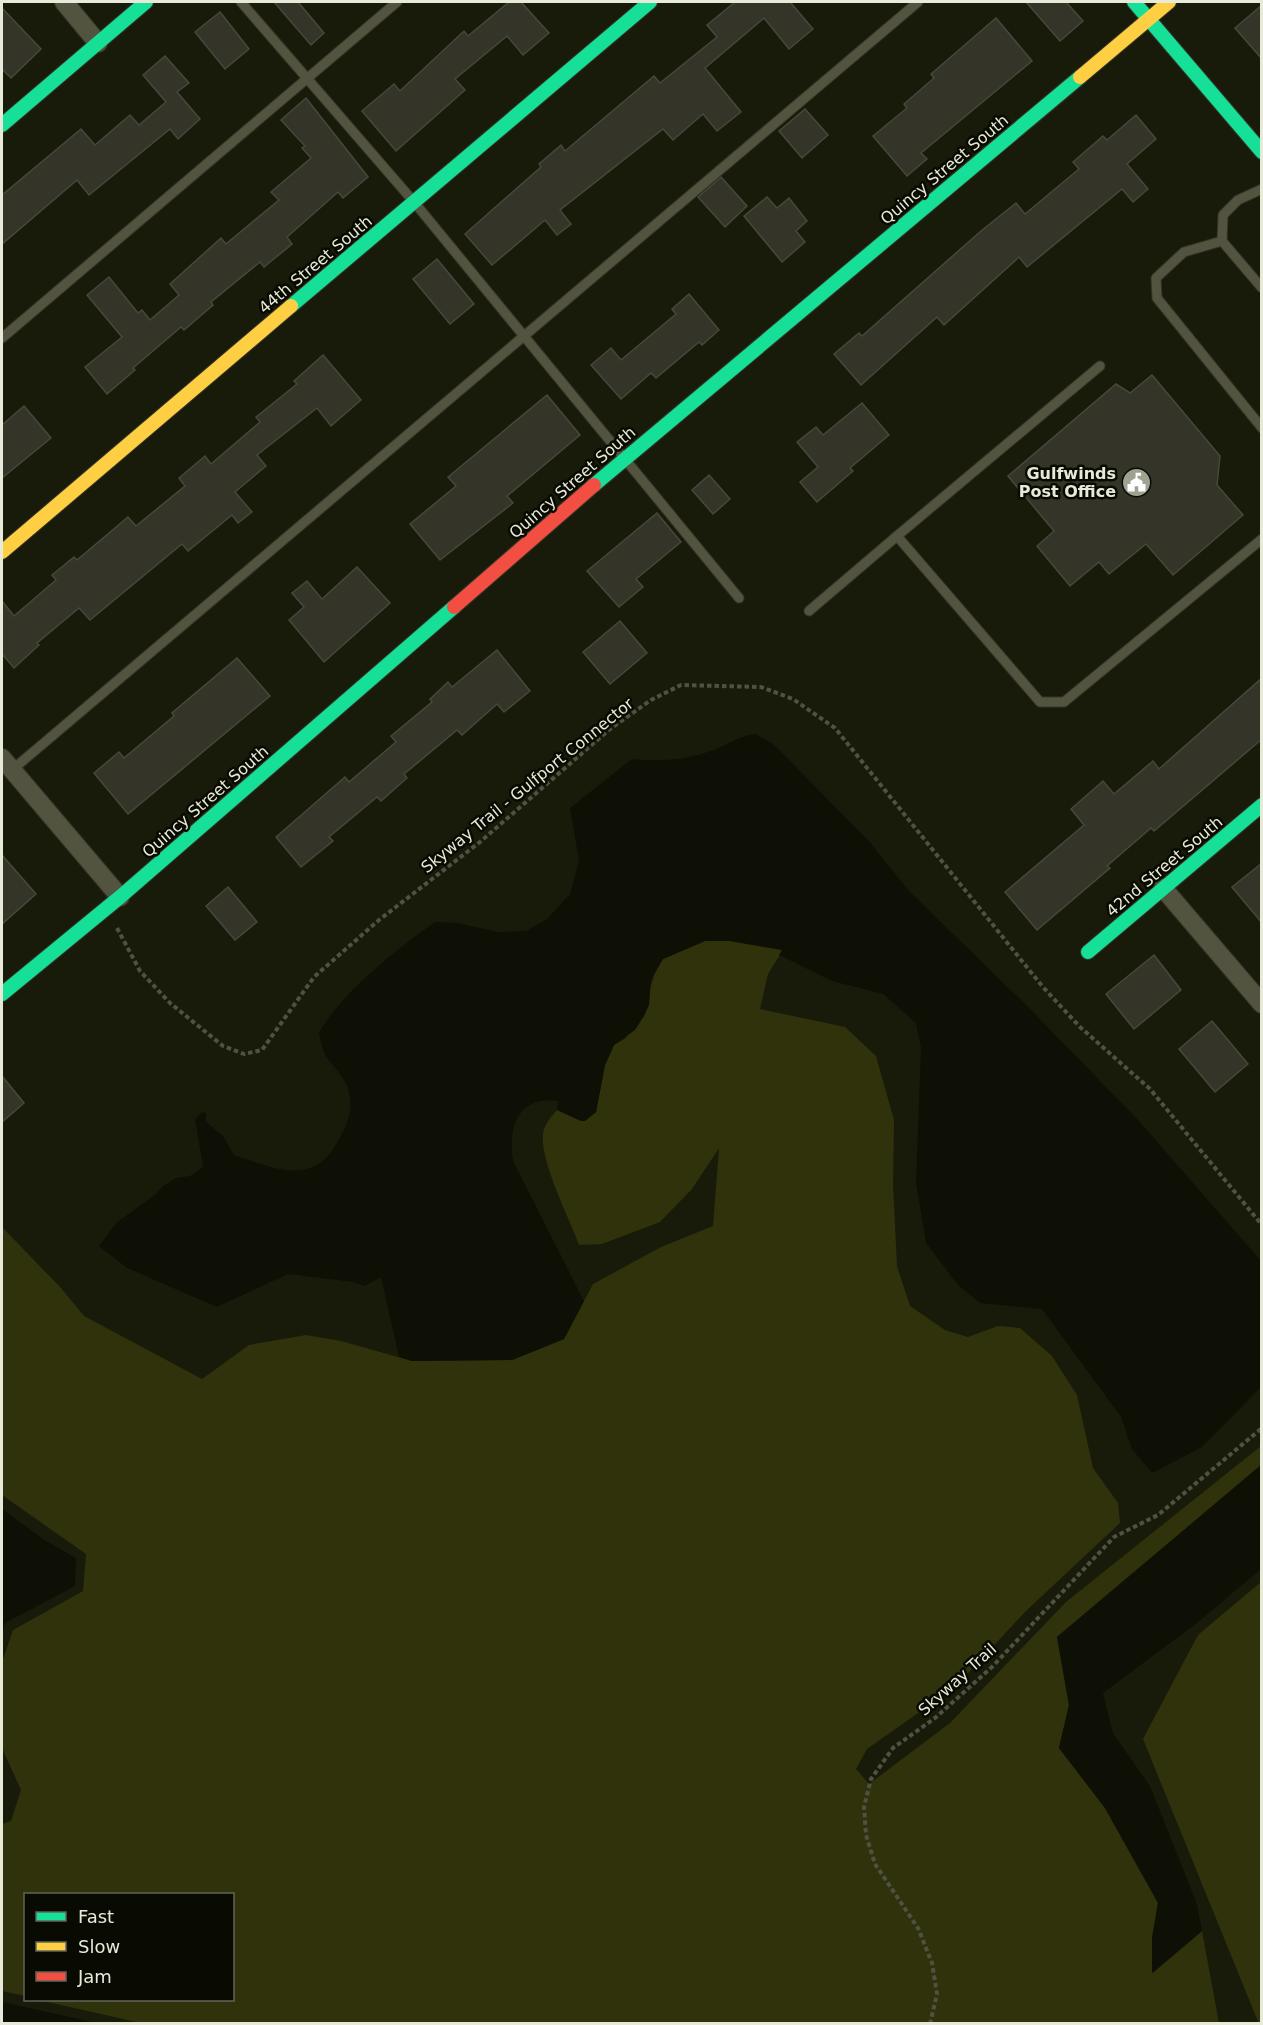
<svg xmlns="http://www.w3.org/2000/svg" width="1263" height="2025" viewBox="0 0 1263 2025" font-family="'DejaVu Sans',sans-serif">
<rect width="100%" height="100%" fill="#191b0a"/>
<!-- green -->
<g fill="#2f320b">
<path d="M705,941h25l53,9 -15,24 -8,35 85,18 31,29 18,64 -1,65 4,81 13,40 35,24 23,7 30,-11 22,2 32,28 25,39 16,73 25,35 2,20 -94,88 -71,76 -88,62 -11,20 13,15 81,-61 116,-121 195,-156v19l-204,172 12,68 -10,43 46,60 53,95 -6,35 1,35 49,-42 17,92 -1074,1 -106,-24h193v-106h-206l-1,102 -23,-5v-167l9,-3 10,-31 -19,-42v-86l11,-32 70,-39 3,-37 -84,-59v-268l59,61 23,28 118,63 47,-34 57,-10 35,6 71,20 100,-1 52,-21 29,-55 68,-37 52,-21 6,-78 -27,41 -32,33 -58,22 -23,1c-10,-28 -39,-83 -36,-111 1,-10 9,-18 14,-24l24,11 15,-9 9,-47 9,-20 12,-7 24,-49 7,-23 6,-7z"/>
<path d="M1261,1582l1,441 -3,1 -116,-285 55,-104z"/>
</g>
<!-- water -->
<g fill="#0f1005">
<path d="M755,734l17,9 97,98 39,49 118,115 113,116 122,140v126l-59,60 -50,26 -20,-24 -11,-32 -79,-108 -62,-6 -22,-18 -32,-42 -10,-61 5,-134 -5,-25 -33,-29 -51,-13 -53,-26 3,-5 -52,-9h-25l-42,18 -12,21 -2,25 -5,11 -9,14 -21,15 -9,20 -9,47 -11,9h-4l-24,-11 1,-9c-40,-6 -50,27 -45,60l71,140 -20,38 -52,21 -100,1 -13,-4 -18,-80 -17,9 -11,-4 -65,-8 -71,33 -90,-39 -28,-22 17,-23 39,-28 7,-8 14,-9 14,-2 13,-9 -8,-48 7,-7 4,1v9l17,14 11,19c40,13 79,33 104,-14 8,-14 14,-26 12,-43 -2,-17 -12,-26 -22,-39 -6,-7 -7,-17 -9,-26 21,-39 79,-85 116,-111l22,1 42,9 27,-1 21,-12 23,-25 9,-33 -9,-53 62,-49c30,3 56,1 84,-10 14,-6 24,-13 39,-15z"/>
<path d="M1261,1465v104l-64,54 -94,70 10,40 37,53 47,118 5,27 -50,42v-35l6,-35 -53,-95 -46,-60 10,-43 -12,-68z"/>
<path d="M2,1509l41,30 33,19 -1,28 -70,37 -3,9z"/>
<path d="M2,2002l95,21h-95z"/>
</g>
<!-- building -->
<g fill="#343528" stroke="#464839" stroke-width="1.5">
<path d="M274,2h24l26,31 -13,12z"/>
<path d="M509,2h12l28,31 -26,22 -16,-19 -52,43 10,11 -69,61 -34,-40 32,-27 6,7 64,-60 4,5z"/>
<path d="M735,2h55l23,27 -24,20 -25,-31 -59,50 36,44 -24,19 -14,-17 -30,26 -10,-11 -103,81 11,14 -14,11 -12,-15 -53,45 -27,-31 76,-67 -2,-3 22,-19 4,6 89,-75 6,7 57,-46 -10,-12z"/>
<path d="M1026,2h40l17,19 -23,20z"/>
<path d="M1262,5v54l-27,-31z"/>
<path d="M2,8l39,41 -30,29 -9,-9z"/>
<path d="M220,12l29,37 -24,20 -30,-37z"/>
<path d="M996,18l36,43 -111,92 6,6 -20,17 -34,-40 34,-28 -3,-4 30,-26 -3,-4z"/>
<path d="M165,56l24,27 -12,9 23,27 -22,20 -8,-10 -81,66 -12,-15 -75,64v-49l79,-66 14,16 35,-30 9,10 27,-23 -23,-27z"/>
<path d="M306,98l62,79 -25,21 -5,-6 -51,45 5,7 -28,23 -4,-5 -49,40 2,3 -29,25 -3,-3 -48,41 2,2 -28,24 -22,-27 37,-30 -35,-42 22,-18 29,36 4,-3 8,10 29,-25 -9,-11 51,-46 5,6 53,-44 -8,-8 40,-34 -9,-10 3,-2 -24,-26z"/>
<path d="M805,109l23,26 -26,23 -23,-27z"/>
<path d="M1136,115l20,24 -29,25 21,25 -15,13 -11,-13 -95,78 -8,-10 -75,68 -7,-8 -76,68 -27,-31 25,-21 3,3 119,-105 35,-28 9,11 54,-45 -6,-7 30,-26 4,4z"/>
<path d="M721,177l26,29 -22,21 -27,-30z"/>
<path d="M767,197l10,11 12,-10 18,23 -11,10 9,11 -23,20 -38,-46z"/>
<path d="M437,259l37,45 -24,20 -37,-45z"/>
<path d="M689,294l30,36 -17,15 -3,-3 -43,36 -5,-5 -30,26 -30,-34 20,-17 10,12 55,-46 -4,-5z"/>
<path d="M323,355l38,45 -30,26 -14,-18 -60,47 9,11 -31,26 17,20 -14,11 -6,-8 -44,36 -6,-7 -92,76 -11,-12 -42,35 2,2 -25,23 -12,-14v-53l12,15 42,-36 -4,-5 22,-18 3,3 51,-43 8,9 49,-40 -6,-8 26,-22 6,8 49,-42 -4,-5 41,-33 -3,-3z"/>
<path d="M1152,375l68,81 -3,29 26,30 -70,60 -27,-31 -37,30 -10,-12 -29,24 -33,-40 17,-15 -46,-55 108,-92 14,9z"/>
<path d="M547,395l33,40 -73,61 6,7 -73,57 -30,-36 46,-38 -8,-9z"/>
<path d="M862,403l27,32 -39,33 3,3 -36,31 -17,-20 18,-15 -21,-25 19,-15 7,8z"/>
<path d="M24,406l27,32 -49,40v-53z"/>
<path d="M709,475l21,24 -17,15 -21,-24z"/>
<path d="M657,513l24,29 -45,37 7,8 -24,20 -32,-36z"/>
<path d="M357,567l33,36 -66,59 -35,-42 15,-13 -12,-14 15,-12 15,18z"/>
<path d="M620,621l27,32 -37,31 -27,-32z"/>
<path d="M497,650l33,41 -26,21 -7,-8 -35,31 -5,-5 -53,44 3,4 -26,23 -4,-4 -48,40 4,4 -32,26 -25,-30 69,-60 4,5 47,-40 -5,-6 41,-34 -2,-3 18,-17 4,5z"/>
<path d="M237,658l33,38 -142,118 -34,-41 25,-21 5,6 50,-42 -2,-3z"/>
<path d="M1262,678v61l-108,92 -3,-3 -44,38 3,2 -73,62 -32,-38 79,-67 -13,-16 32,-28 11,13 39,-33 6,8z"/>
<path d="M2,855l34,39 -34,30z"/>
<path d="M1262,863v60l-30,-36z"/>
<path d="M228,887l29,35 -22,18 -29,-34z"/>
<path d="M1154,955l27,35 -47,39 -28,-35z"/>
<path d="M1212,1021l36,43 -33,28 -36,-43z"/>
<path d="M2,1076l22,27 -22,19z"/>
</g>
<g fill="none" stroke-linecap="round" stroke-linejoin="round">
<defs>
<g id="lane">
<path d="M241,2l173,200 325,396"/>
<path d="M1262,189l-24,11 -15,15 -1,26 40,47"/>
<path d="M1222,241l-38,11 -28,26 1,20 105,130"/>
<path d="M2,338l395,-336"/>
<path d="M1100,366l-203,170 143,166h24l198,-163"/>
<path d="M809,611l88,-75"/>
<path d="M12,770l906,-768"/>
</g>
<g id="street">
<path d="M64,2l34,41"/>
<path d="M2,758l118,139"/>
<path d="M1163,888l99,116"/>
</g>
<g id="fast">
<path d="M1134,2l128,150"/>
<path d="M2,125l144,-123"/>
<path d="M291,306l359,-304"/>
<path d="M594,485l486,-408"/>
<path d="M1088,952l174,-147"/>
<path d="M2,994l118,-97 334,-290"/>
</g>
<g id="slow">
<path d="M1080,77l89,-75"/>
<path d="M2,552l289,-246"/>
</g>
<path id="jam" d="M454,607l140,-122"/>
</defs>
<!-- lane casing -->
<use href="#lane" stroke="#353629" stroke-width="11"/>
<!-- street casing -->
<use href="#street" stroke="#353629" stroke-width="20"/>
<!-- fast casing -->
<use href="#fast" stroke="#353629" stroke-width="16"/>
<!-- slow casing -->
<use href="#slow" stroke="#353629" stroke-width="16"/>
<!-- jam casing -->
<use href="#jam" stroke="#353629" stroke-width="16"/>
<!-- path -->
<g stroke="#505241" stroke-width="4" stroke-dasharray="4.5 3" stroke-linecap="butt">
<path d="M117,928l23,43 30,32 53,43 21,8 18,-4 52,-73 65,-57 101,-78 130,-113 41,-29 30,-15 80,2 32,12 42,29 207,258 38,41 70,62 112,136"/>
<path d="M930,2024l7,-30 -5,-31 -14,-35 -43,-64 -9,-29 -2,-28 7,-28 22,-31 42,-30 58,-52 121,-129 44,-22 104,-87"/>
</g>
<!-- lane -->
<use href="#lane" stroke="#52543f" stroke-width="9"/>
<!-- street -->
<use href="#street" stroke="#52543f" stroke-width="18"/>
<!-- fast -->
<use href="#fast" stroke="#16e098" stroke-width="14"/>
<!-- slow -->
<use href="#slow" stroke="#ffcf43" stroke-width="14"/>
<!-- jam -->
<use href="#jam" stroke="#f24e42" stroke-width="14"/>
</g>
<!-- icons -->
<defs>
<symbol id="civic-disc" viewBox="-11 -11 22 22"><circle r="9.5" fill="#9fa290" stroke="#090a02"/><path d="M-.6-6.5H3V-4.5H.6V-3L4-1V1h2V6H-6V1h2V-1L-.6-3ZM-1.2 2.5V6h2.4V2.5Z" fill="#fff"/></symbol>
</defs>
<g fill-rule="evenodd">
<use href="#civic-disc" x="1120" y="466" width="33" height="33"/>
</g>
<g text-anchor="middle" stroke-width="5" stroke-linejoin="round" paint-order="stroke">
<!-- street labels -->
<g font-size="16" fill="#e7ead8" stroke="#090a02">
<text transform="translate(944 169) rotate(-40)" y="6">Quincy Street South</text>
<text transform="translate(315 264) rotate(-40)" y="6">44th Street South</text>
<text transform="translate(572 482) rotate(-41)" y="6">Quincy Street South</text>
<text transform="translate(527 785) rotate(-39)" y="6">Skyway Trail - Gulfport Connector</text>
<text transform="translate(205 801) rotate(-41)" y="6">Quincy Street South</text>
<text transform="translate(1164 866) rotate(-40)" y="6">42nd Street South</text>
<text transform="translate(957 1679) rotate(-42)" y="6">Skyway Trail</text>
</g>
<!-- poi labels -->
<g font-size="16" font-weight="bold" fill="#e7ead8" stroke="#090a02" text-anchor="end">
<text x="1116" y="479">Gulfwinds<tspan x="1116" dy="18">Post Office</tspan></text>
</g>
</g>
<!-- border -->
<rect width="1263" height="2025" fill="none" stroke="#e7ead8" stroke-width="6"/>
<!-- legend -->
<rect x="24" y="1893" width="210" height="108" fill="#090a02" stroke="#626458" stroke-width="1.5"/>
<rect x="36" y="1912" width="30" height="9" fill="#16e098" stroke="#626458" stroke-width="1.5"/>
<text x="78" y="1923" font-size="18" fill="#e7ead8">Fast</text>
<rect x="36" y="1942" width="30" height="9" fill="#ffcf43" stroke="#626458" stroke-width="1.5"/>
<text x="78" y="1953" font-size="18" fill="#e7ead8">Slow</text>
<rect x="36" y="1972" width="30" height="9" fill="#f24e42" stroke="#626458" stroke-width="1.5"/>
<text x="78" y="1983" font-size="18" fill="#e7ead8">Jam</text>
</svg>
